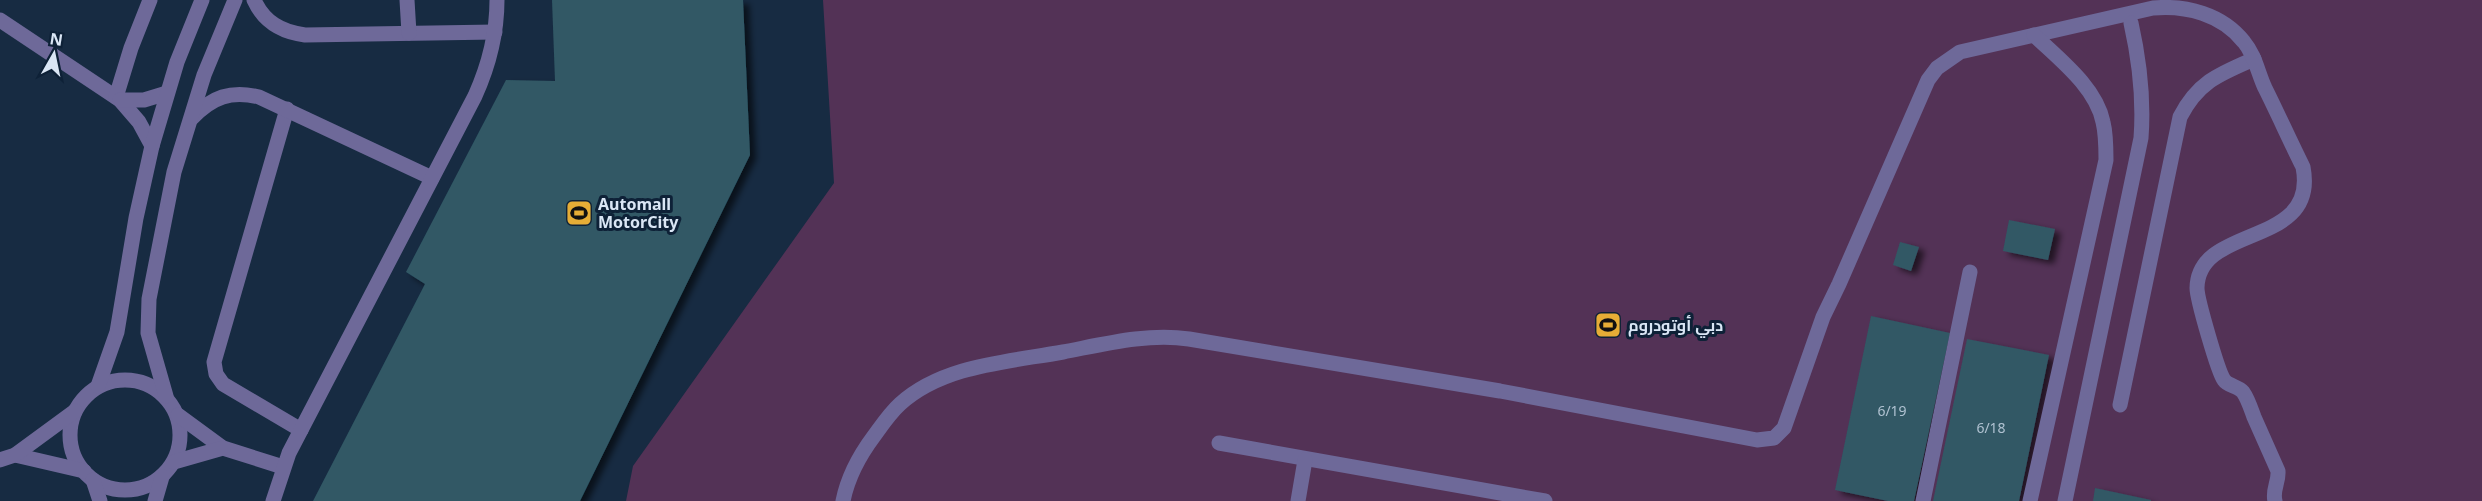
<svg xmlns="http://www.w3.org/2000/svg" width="2482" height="501" viewBox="0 0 2482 501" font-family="'Noto Sans',Cairo,sans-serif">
<defs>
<filter id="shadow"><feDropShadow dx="6" dy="4" stdDeviation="3" flood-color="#0009"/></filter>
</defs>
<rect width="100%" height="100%" fill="#172b42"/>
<!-- green -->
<path fill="#533256" d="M823,0h1659v501h-1856l7,-35 201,-283z"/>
<!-- building -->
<g fill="#305865" filter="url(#shadow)">
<path d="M552,0h191l7,155 -170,346h-267l112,-217 -19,-12 100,-192 49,1z"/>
<path d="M2009,220l46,9 -7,31 -45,-9z"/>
<path d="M1900,242l19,5 -8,24 -18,-6z"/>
<path d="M1871,316l79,17 -36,168h-26l-53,-11z"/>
<path d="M1967,339l82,16 -30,146h-86z"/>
<path d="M2095,488l56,12v1h-58z"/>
</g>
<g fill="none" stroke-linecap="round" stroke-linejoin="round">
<!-- minor -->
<g stroke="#6e6999" stroke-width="15">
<path d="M254,0c10,22 27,32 51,35l190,-3"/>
<path d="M407,0l2,33"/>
<path d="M0,20l120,80 19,22 13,24"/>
<path d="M116,97l15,-49 19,-48"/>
<path d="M120,100h24l23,-7"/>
<path d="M287,109l-73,253 2,12 7,10 78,46"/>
<path d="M192,118c20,-21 39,-28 67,-21l173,81"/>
<circle cx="125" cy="435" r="55"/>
<path d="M98,386l19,-54 19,-114 16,-72 25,-84 25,-62"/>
<path d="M166,396l-18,-63 1,-34 25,-127 30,-97 31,-75"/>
<path d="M2120,405l60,-288c18,-35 39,-43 74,-58"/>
<path d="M178,415l45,33 60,19"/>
<path d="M1219,443l326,58"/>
<path d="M15,455l69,16"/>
<path d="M0,460l15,-5 60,-44"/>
<path d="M174,462l49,-14"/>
<path d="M93,480l7,21"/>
<path d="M155,501l7,-24"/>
<path d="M273,501l16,-48 186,-357c14,-31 22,-62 22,-96"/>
<path d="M843,501c5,-25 16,-45 31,-65 8,-11 16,-23 26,-32 43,-39 108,-42 163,-52 42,-8 84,-19 126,-13l311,52 257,49 17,-2 10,-10 39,-111 16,-33 89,-204 9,-12 23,-16 193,-44c33,-3 69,6 91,34 11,13 14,31 21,46 13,26 25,53 38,79 16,82 -105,56 -106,121 0,11 21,84 27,92 4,6 14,6 19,12 5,7 8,17 11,25 8,18 16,36 24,54 1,11 -6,19 -3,30"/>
<path d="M1298,501l7,-41"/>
<path d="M1923,501l47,-229"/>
<path d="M2030,501l76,-341c0,-13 0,-26 -3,-38 -7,-35 -44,-63 -69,-87"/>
<path d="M2065,501l76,-363c3,-40 -1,-75 -10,-115"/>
</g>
</g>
<!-- icons -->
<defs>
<symbol id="stadium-square" viewBox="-11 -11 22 22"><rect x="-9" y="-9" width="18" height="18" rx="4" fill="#e6ad36" stroke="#0e2137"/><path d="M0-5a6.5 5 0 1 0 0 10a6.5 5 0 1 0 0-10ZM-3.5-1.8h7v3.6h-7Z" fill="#111"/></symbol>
</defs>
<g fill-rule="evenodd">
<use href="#stadium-square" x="564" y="198" width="30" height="30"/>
<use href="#stadium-square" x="1593" y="310" width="30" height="30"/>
</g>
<g text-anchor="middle" stroke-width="6" stroke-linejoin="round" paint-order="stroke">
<!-- number labels -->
<g font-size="14" fill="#b0c2d1">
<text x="1892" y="416">6/19</text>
<text x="1991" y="433">6/18</text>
</g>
<!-- poi labels -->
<g font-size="16" font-weight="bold" fill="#dae6f5" stroke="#0e2137" text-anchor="start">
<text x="598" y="210">Automall<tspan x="598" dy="18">MotorCity</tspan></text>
<text x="1628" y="331">دبي أوتودروم</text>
</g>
</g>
<!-- north arrow -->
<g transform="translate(54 54) rotate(9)" stroke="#0e2137" stroke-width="4.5" paint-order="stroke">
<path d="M0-4.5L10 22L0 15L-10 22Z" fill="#dae6f5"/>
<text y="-9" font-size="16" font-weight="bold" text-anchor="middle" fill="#dae6f5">N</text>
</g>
</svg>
